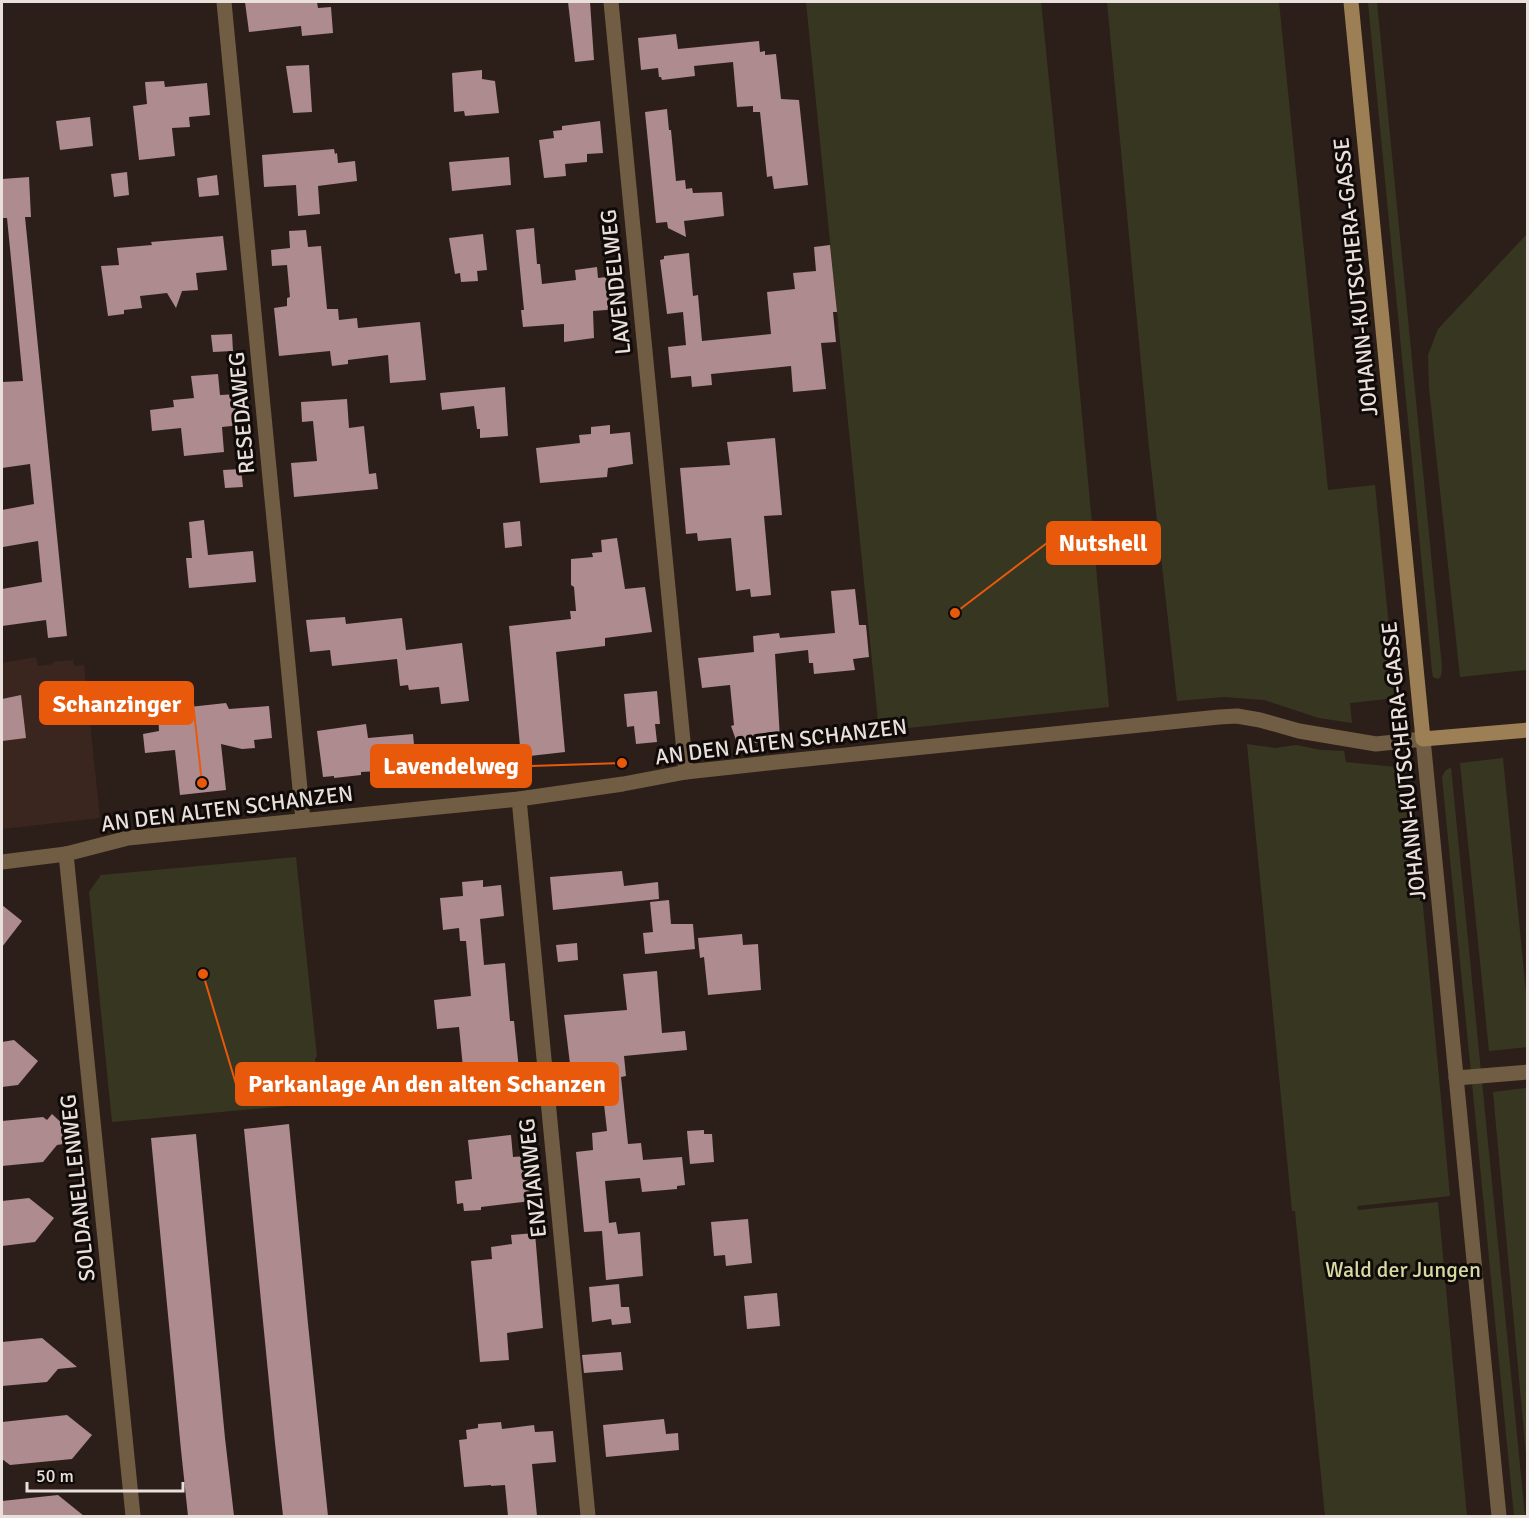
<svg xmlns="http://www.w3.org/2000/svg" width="1529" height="1518" viewBox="0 0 1529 1518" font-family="Signika,sans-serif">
<rect width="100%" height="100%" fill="#2c1f19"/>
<!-- built -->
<path fill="#3a261e" d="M36,657l2,9 15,-2v-2l20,-2 1,6 10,-1 16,153 -98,11v-166z"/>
<!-- green -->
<g fill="#373721">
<path d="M806,2h235l28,274 40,431 -230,24z"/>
<path d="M1107,2h172l49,488 47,-5 21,213 -46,5 2,20 -33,-5 -55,-18 -40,-3 -47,4 -28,-253z"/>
<path d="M1368,2h9l65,665 -1,9 -3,3 -5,-2 -1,-6z"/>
<path d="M1527,234v436l-67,7 -31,-289 -1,-33 10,-26z"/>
<path d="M1247,744l28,4 21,-3 25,5 23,1 2,11 50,5 14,-1 40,430 -93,10 1,4 80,-8 29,314h-142l-30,-305h-3z"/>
<path d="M1503,758l24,245 1,44 -39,4 -29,-288z"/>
<path d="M1451,767l30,305 -10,1 -29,-296 3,-6z"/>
<path d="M296,857l21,200 -2,1 5,45 -208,19 -23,-230 12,-17z"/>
<path d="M1482,1082l43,434h-11l-42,-433z"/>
<path d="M1527,1088h1l-1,378 -34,-374z"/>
</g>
<!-- building -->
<g fill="#ad8b8f">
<path d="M245,2h72l1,6 13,-1 2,26 -31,3 -1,-10 -52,6z"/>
<path d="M568,2h22l4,58 -19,2z"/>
<path d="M676,34l2,15 81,-8 1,11 5,-1v4l11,-1 5,45 18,1 9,85 -34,4 -2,-13 -5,1 -7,-65h-7v-6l-16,1 -4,-45 -39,4 1,10 -33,4 -1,-3h-2l-1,-9 -17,2 -3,-32z"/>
<path d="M309,65l3,47 -19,1 -7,-47z"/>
<path d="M482,70v9l13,2 4,32 -34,3 -1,-5 -10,1 -2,-39z"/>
<path d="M164,81l1,6 42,-4 3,32 -21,2 1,10 -18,1 3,28 -36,4 -6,-54 14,-2 -2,-22z"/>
<path d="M667,109l2,21h2l5,51 9,-1 1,9 6,-1 1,5 29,-1 2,24 -40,5 2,16 -18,-9 -1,-6 -11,1 -11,-111z"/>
<path d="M90,117l3,29 -33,4 -4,-29z"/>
<path d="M600,121l3,32 -16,1v8l-22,2 1,12 -22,2 -5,-38 15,-2 -1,-7 9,-1v-4z"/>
<path d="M334,149l1,5 2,-1 1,10 17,-2 2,20 -39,5 2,28 -22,2 -2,-31 -32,2 -2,-32z"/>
<path d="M509,157l2,28 -59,6 -3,-29z"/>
<path d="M127,172l2,23 -15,2 -3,-23z"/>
<path d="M217,175l2,20 -20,2 -2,-19z"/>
<path d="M29,177l2,40h-6l42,419 -19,2 -2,-18 -44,6v-37l40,-7 -4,-41 -35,6 -1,-11v-26l32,-6 -4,-40 -28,4v-86l21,-1 -16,-163h-5v-39z"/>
<path d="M534,228l3,36h3l2,20 34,-4 -1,-10 22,-3 1,11 16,-2 4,33 -25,2 1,27 -30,4v-18l-41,3 -2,-17h3l-8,-80z"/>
<path d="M306,230l2,17 13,-1 6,63h11l1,11 18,-2 1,10 62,-6 6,58 -36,3 -2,-28 -40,5v4l-16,2 -2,-15 -51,5 -5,-48 13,-2v-8l3,-1 -3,-32 -15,1 -1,-16 19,-2 -1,-17z"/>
<path d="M483,234l4,36 -10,1 1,10 -17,1 -1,-9 -5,1 -6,-36z"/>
<path d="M223,236l4,34 -31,3 2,17 -16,1 -6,17 -9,-15 -27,3 2,12 -18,2v4l-16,2 -7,-50 18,-1 -2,-17 35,-3 -1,-3z"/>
<path d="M830,245l7,67h-4l3,30 -15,1 5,46 -33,3 -2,-26 -80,8 1,11 -20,2 -1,-11 -20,2 -3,-31 18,-2 -3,-33 -16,2 -7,-54 4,-1v-3l25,-3 4,43 5,-1 4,46 69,-7 -4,-42 28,-3 -2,-16 23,-2 -2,-24z"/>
<path d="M232,334l1,17 -20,1 -2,-17z"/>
<path d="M218,374l2,21 18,-1 3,31 -19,2 2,25 -40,4 -3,-28 -29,3 -2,-21 24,-3 -1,-7 21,-2 -3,-22z"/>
<path d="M505,387l3,49 -28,2v-9h-3l-3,-23 -32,4 -2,-17z"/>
<path d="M347,399l2,29 15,-2 5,48 7,-1 2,16 -84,8 -3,-34 26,-2 -4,-40 -11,1 -1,-20z"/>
<path d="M610,425v9l20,-2 3,32 -25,4 -1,9 -67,6 -4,-35 44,-5 -1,-8 12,-1v-7z"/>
<path d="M775,438l7,77 -18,1 7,79 -20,2 -1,-8 -14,2 -5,-53 -33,3 -1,-8 -11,1 -6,-66 50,-3 -3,-23z"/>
<path d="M241,469l2,18 -18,1 -2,-18z"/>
<path d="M204,520l4,35 45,-4 3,31 -67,6 -3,-30h6l-3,-36z"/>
<path d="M520,521l2,25 -17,2 -2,-25z"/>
<path d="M617,538l8,51 20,-2 7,45 -47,6v8l-49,6 9,100 -44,5 -12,-131 62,-7 -1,-8h6l-2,-24 -3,-2v-26l22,-2 -1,-4 10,-1 -1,-12z"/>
<path d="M855,589l4,36h7l3,32 -16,2 2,11 -41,4 -1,-11h-4l-1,-13 -33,4 5,85 -32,5 -2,-4 -9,3 -6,-17 3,-1 -4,-40 -28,3 -4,-30 56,-6 -1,-16 26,-3 1,5 55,-5 -4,-42z"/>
<path d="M345,617l1,7 56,-6 4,32 56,-7 7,58 -28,3 -2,-17 -30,3 -1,-5 -8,1 -3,-27 -65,7 -2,-16 -20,2 -4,-32z"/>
<path d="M657,691l3,33h-5l2,18 -21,2 -2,-18 -7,1 -3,-33z"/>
<path d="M21,695l5,43 -24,3v-42z"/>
<path d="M226,703l3,6 40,-3 3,32 -18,2 1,8 -13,1 -21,-5 5,46 -46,5 -5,-45 -30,3 -2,-19 16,-3 -1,-18 13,-1v-3z"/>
<path d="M366,724l2,14 45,-4 3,32 -18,2 1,2 -38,2v3l-27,3v-2l-11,1 -6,-46z"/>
<path d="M622,871l2,15 34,-4 1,17 -106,11 -3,-33z"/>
<path d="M483,880v7l18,-2 3,31 -24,3 4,46 21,-2 5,58h4l6,58 -21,2 -2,-16 -34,3 -4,-41 -22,2 -3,-29 37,-4 -5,-55h-6l-1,-13 -16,2 -3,-32 23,-2 -1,-14z"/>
<path d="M669,900l2,24h22l2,25 -50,5 -2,-21 10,-1 -3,-30z"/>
<path d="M2,905l20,16 -20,26z"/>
<path d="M742,934l1,11 15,-1 3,46 -53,5 -4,-38 -4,1 -2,-20z"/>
<path d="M577,943l1,17 -20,2 -2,-17z"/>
<path d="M657,971l5,62 23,-2 2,19 -63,6 2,20 -5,1 7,67 13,-1 2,17 39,-3 3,28 -8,1v3l-35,3 -2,-14 -35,3 4,42 7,-1 2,12 22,-2 3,44 -37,4 -4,-49 -18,1 -8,-80 17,-2 -1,-17 15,-2 -4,-36 -31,3 -2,-18h2l-8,-65 63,-5 -4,-36z"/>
<path d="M14,1040l24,21 -20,24 -16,2v-45z"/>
<path d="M52,1114l17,16 1,13 -13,2 -14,17 -41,4v-45l41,-4 4,3z"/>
<path d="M289,1124l19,200 20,192h-45l-8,-73 -31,-314z"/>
<path d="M704,1130v4h8l2,28 -24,2 -3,-33z"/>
<path d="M196,1134l29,304 9,78h-46l-7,-66 -30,-312z"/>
<path d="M511,1135l2,22 14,-1 4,45 -50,6v3l-17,1 -1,-8 -6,1 -2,-23 17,-2 -4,-39z"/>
<path d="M29,1198l25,20 -19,24 -33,4v-45z"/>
<path d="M748,1219l4,44 -26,3 -1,-11 -11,1 -3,-34z"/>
<path d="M535,1233l8,95 -36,5 2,27 -29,2 -9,-101 21,-2 -1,-12 21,-3 -1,-9z"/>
<path d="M619,1284l2,23h8l2,16 -19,2 -1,-6 -19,3 -3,-35z"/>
<path d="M777,1293l3,33 -33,3 -3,-33z"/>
<path d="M42,1338l35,29 -19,2 -11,13 -45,4v-44z"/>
<path d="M621,1352l2,18 -39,3 -2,-18z"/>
<path d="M67,1415l25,20 -20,24 -62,6 -8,-6v-37z"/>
<path d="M664,1419l2,15 12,-1 1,17 -73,7 -3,-32z"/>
<path d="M501,1422l1,7 32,-4 1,7 18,-1 3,31 -24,2 5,52h-29l-3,-31 -14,1v-1l-27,2 -5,-47 8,-1 -1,-9 12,-2v-4z"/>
<path d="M58,1495l26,21h-82v-15z"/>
</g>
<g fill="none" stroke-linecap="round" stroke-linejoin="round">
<!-- street -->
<g stroke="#705d43" stroke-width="15">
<path d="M224,2l79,818"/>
<path d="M611,2l75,770"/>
<path d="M519,799l69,717"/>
<path d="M66,854l67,662"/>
<path d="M2,862l64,-8 62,-16 391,-39 104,-15 63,-12 91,-10 442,-45 18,-1 23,4 39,11 77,13 47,-5 76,777"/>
<path d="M1456,1078l72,-6"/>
</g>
<!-- secondary -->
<path stroke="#9c7f54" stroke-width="15" d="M1351,2l72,737 105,-9"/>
</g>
<g text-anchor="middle" stroke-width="6" stroke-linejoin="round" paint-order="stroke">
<!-- street labels -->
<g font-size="22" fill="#e9e0dc" stroke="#100a08">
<text transform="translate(1355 277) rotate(-96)" y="8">JOHANN-KUTSCHERA-GASSE</text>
<text transform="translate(615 282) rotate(-96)" y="8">LAVENDELWEG</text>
<text transform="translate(241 413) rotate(-95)" y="8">RESEDAWEG</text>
<text transform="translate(781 741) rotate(-7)" y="8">AN DEN ALTEN SCHANZEN</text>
<text transform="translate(1403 761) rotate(-96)" y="8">JOHANN-KUTSCHERA-GASSE</text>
<text transform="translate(227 808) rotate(-7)" y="8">AN DEN ALTEN SCHANZEN</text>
<text transform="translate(532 1178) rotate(-96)" y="8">ENZIANWEG</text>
<text transform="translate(77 1188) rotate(-96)" y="8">SOLDANELLENWEG</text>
</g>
<!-- park labels -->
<g font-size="22" fill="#d7d9a2" stroke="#100a08">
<text x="1403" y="1277">Wald der Jungen</text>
</g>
</g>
<!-- callouts -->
<path fill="none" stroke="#e8590c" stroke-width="2" d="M955 613L1047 543M202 783L193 703M622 763L531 766M203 974L236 1084"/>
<g fill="#e8590c" stroke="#100a08" stroke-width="2">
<circle cx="955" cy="613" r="6"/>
<circle cx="202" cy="783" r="6"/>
<circle cx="622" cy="763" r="6"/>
<circle cx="203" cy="974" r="6"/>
</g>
<g fill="#e8590c" stroke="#e8590c" stroke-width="2">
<rect x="1047" y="522" width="113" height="42" rx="6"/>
<rect x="40" y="682" width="153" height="42" rx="6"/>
<rect x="371" y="745" width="160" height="42" rx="6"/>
<rect x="236" y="1063" width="382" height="42" rx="6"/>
</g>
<g font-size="24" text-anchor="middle" font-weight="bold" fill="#fff">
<text x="1103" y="551">Nutshell</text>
<text x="117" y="712">Schanzinger</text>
<text x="451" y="774">Lavendelweg</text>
<text x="427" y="1092">Parkanlage An den alten Schanzen</text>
</g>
<!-- border -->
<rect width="1529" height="1518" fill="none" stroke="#e9e0dc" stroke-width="6"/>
<!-- scale -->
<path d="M27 1482v9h156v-9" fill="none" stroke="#e9e0dc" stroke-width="3"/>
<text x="36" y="1482" font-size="18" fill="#e9e0dc" stroke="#100a08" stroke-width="4.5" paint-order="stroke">50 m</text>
</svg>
